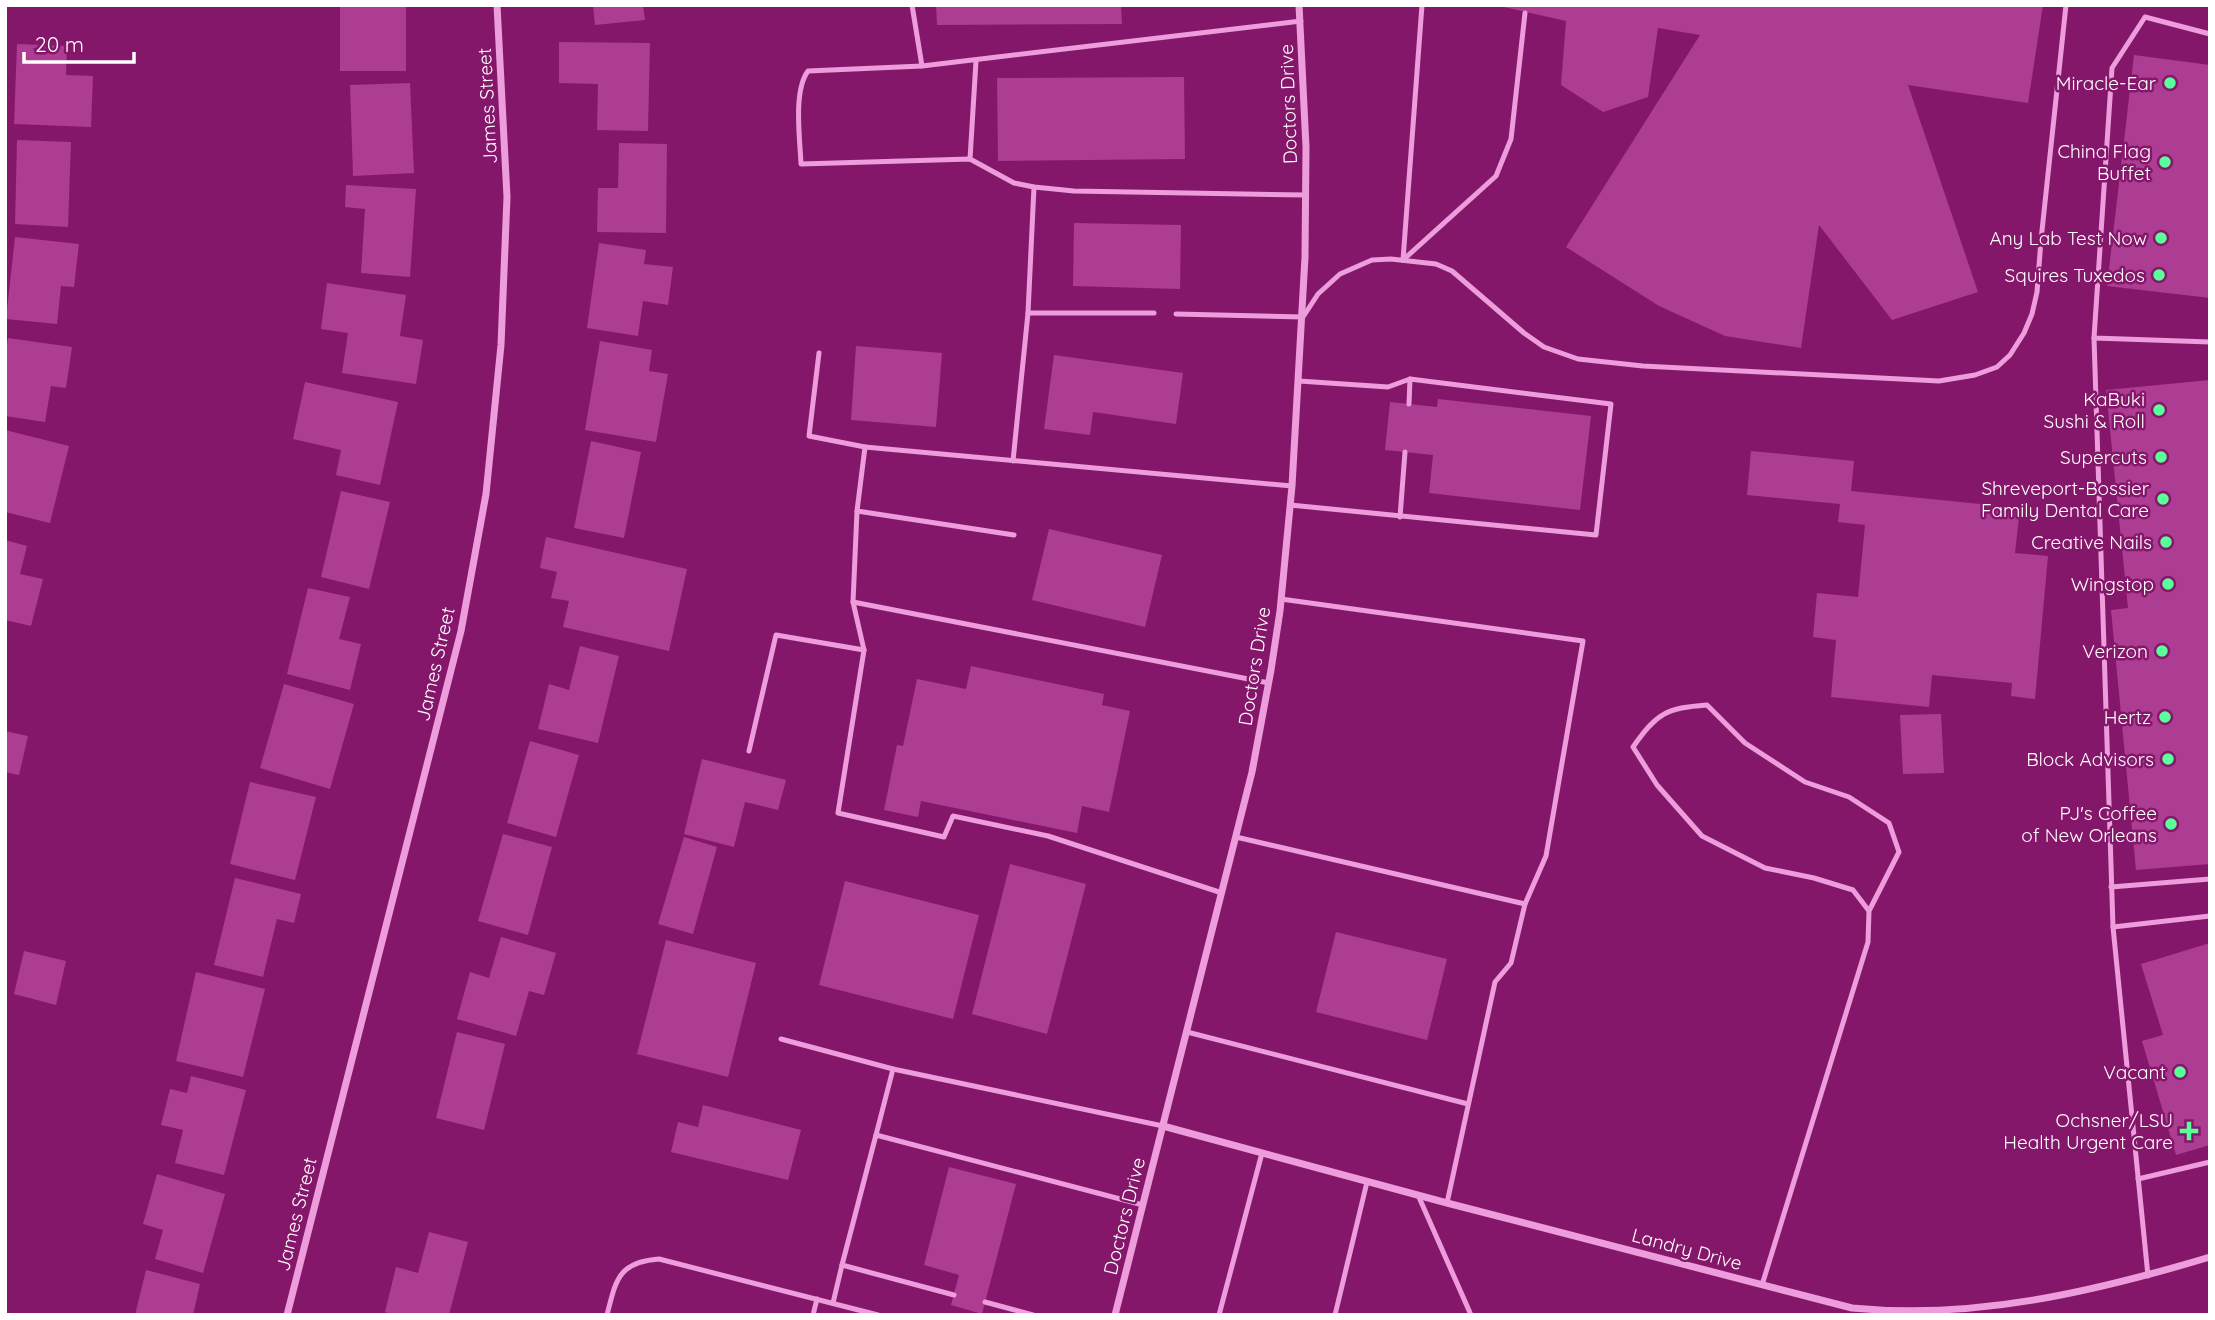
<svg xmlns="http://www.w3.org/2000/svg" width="2215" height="1320" viewBox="0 0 2215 1320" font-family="Quicksand,sans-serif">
<rect width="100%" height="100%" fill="#85176b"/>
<!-- building -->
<g fill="#ad3c93">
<rect x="340" y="5" width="66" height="66"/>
<path d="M593,5h50l2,15 -50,5z"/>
<path d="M936,5h185l1,19 -185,1z"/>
<path d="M1495,5h548l-15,98 -120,-18 70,207 -86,28 -73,-95 -18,123 -76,-12 -66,-30 -93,-59 134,-212 -42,-7 -10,69 -45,15 -42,-27 5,-64z"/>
<path d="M559,42l91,1 -2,88 -51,-1 1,-46 -39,-1z"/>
<path d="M17,44l50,2 -1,29 27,1 -2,51 -77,-3z"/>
<path d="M2134,55l76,10v233l-103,-12z"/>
<path d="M1184,77l1,82 -187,2 -1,-83z"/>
<path d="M410,83l4,90 -61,3 -3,-91z"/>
<path d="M17,140l54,2 -3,85 -53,-3z"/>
<path d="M619,143l48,1 -1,89 -69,-1 1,-44h20z"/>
<path d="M346,185l70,4 -6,88 -49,-4 4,-64 -20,-2z"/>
<path d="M1074,223l107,2 -1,64 -107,-3z"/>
<path d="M15,237l64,7 -5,43 -13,-1 -4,38 -51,-5z"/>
<path d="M599,243l47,7 -2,14 29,3 -5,38 -25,-4 -5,35 -51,-8z"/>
<path d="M327,283l79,12 -6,41 23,4 -7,44 -74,-11 6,-40 -27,-4z"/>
<path d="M8,338l64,9 -6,41 -15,-2 -6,36 -40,-6v-61z"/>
<path d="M600,341l52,9 -3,21 19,3 -12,68 -71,-12z"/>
<path d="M856,346l86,7 -6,74 -85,-7z"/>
<path d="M1054,355l129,18 -7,51 -83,-12 -3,23 -46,-6z"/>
<path d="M2210,380v484l-74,6 -25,-260 17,-2 -22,-218z"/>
<path d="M305,382l93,20 -18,83 -44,-10 5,-25 -48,-11z"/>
<path d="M1438,399l153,17 -11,94 -151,-17 4,-38 -48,-5 5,-48 47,5z"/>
<path d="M5,430l64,16 -19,77 -45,-11z"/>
<path d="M591,441l50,11 -17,86 -50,-10z"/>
<path d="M1751,451l103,10 -3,30 169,17 -5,45 33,3 -13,143 -24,-3 1,-13 -80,-8 -3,32 -98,-10 5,-57 -23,-3 4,-44 41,4 7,-72 -27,-3 2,-18 -93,-9z"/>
<path d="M341,491l49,11 -21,87 -48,-12z"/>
<path d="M1049,529l113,26 -17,72 -113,-27z"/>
<path d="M546,537l141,32 -18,82 -106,-24 6,-26 -18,-3 6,-26 -17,-4z"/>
<path d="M5,540l22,6 -7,28 23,5 -12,47 -26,-6z"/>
<path d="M308,588l42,9 -11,42 22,5 -11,46 -63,-16z"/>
<path d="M580,646l39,10 -21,87 -60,-14 11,-45 20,6z"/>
<path d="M971,666l133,28 -2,11 28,6 -21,101 -27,-6 -5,27 -156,-32 -3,16 -34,-7 13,-65 6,1 14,-67 49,10z"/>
<path d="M284,684l70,20 -24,85 -70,-21z"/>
<path d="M1941,714l3,59 -41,1 -3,-59z"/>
<path d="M5,731l23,5 -9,39 -14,-3z"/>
<path d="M530,741l49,14 -23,82 -49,-14z"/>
<path d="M702,759l84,21 -8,30 -33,-8 -11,45 -50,-13z"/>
<path d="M250,782l66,15 -21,83 -65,-16z"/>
<path d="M503,834l49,13 -24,88 -50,-14z"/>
<path d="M684,837l33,10 -24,87 -35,-10z"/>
<path d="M1010,864l76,20 -39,150 -75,-20z"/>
<path d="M235,878l66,16 -7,29 -17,-4 -14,58 -49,-12z"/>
<path d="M845,881l134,34 -26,104 -134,-34z"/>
<path d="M1336,932l111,27 -20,81 -111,-28z"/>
<path d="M501,937l55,16 -12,42 -15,-4 -13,45 -59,-17 13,-47 19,6z"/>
<path d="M666,940l90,23 -28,114 -91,-23z"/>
<path d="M2210,943v202l-34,10 -34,-114 21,-6 -22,-71z"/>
<path d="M24,951l42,10 -10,44 -42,-11z"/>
<path d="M196,972l69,17 -22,88 -67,-16z"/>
<path d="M457,1032l48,12 -21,86 -48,-12z"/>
<path d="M191,1076l55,14 -22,85 -49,-12 8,-33 -22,-5 9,-36 17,4z"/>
<path d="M703,1105l98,25 -13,50 -117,-28 7,-30 20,5z"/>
<path d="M949,1167l67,17 -34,130 -31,-9 8,-30 -35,-10z"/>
<path d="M157,1174l68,20 -22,79 -48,-14 8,-29 -20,-6z"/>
<path d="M429,1232l39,10 -19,73h-55l-9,-3 11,-45 22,6z"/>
<path d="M146,1270l54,14 -7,31h-58z"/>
</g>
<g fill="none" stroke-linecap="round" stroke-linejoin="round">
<!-- service -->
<g stroke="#ed9ddb" stroke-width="5">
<path d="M912,5l10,61 379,-45"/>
<path d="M2210,34l-65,-17 -33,51 -18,270 116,4"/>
<path d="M922,66l-114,5c-15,20 -8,68 -7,93l169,-5 44,24 20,4 40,4 232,4"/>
<path d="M970,159l6,-98"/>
<path d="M1403,260l93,-84 15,-37 14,-126"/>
<path d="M1403,260l19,-255"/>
<path d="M1028,313h126"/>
<path d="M1176,314l127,3 15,-23 22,-20 32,-14 19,-1 45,5 16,7 72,62 20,14 34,12 65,7 296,15 36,-6 22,-8 13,-12 14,-22 8,-19 5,-22 4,-52 25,-235"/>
<path d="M2094,338l19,589"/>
<path d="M819,353l-10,83 56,11"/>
<path d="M1409,404l1,-25"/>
<path d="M1013,461l15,-148 6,-126"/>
<path d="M1290,505l306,30 15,-131 -201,-25 -22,8 -89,-6"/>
<path d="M857,511l157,24"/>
<path d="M1400,517l5,-65"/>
<path d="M1281,599l302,42 -37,215 -21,48"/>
<path d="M853,602l11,48 -26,163 106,24 9,-21 95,20 174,57"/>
<path d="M1269,683l-416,-81 4,-91 8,-64 427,39"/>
<path d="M749,751l27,-116 88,15"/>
<path d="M1236,837l289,67 -14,59 -16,19 -48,221"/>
<path d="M2111,887l99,-8"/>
<path d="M1187,1032l281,72"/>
<path d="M781,1039l112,30 270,57"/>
<path d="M876,1135l17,-66"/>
<path d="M2138,1179l72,-17"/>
<path d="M1418,1195l53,120"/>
<path d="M2148,1276l-35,-349 97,-11"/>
<path d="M1762,1285l106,-343 1,-31 -16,-21 -39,-12 -49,-10 -63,-32 -45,-51 -24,-38c24,-34 33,-39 74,-42l38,38 60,39 44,15 40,26 10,29 -30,59"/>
<path d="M954,1295l-112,-30 34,-130 267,70"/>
<path d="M985,1302l48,13"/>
<path d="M833,1303l9,-38"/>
<path d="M607,1315c9,-35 11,-53 52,-56l219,56"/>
<path d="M813,1315l4,-16"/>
<path d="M1219,1315l43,-162"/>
<path d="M1335,1315l32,-133"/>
</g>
<!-- minor -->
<g stroke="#ed9ddb" stroke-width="7">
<path d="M1163,1126l284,77 405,105c122,12 241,-16 358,-51"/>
<path d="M287,1315l174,-684 25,-137 15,-149 6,-148 -10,-192"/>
<path d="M1115,1315l137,-543 19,-102 9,-59 12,-125 13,-229 1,-110 -7,-142"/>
</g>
</g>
<!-- markers -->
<g fill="#59ff99" stroke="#85176b" stroke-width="2.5">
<circle cx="2170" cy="83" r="7"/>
<circle cx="2165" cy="162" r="7"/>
<circle cx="2161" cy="238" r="7"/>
<circle cx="2159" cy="275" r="7"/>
<circle cx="2159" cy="410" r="7"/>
<circle cx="2161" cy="457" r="7"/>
<circle cx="2163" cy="499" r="7"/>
<circle cx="2166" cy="542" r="7"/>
<circle cx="2168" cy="584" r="7"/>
<circle cx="2162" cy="651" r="7"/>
<circle cx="2165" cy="717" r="7"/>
<circle cx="2168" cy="759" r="7"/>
<circle cx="2171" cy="824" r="7"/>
<circle cx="2180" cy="1072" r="7"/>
<path d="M2185.5 1120.5h7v7h7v7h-7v7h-7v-7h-7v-7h7z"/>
</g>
<g text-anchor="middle" stroke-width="5" stroke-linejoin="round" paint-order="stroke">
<!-- poi labels -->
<g font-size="19" fill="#fff" stroke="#85176b" text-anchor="end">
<text x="2156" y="90">Miracle-Ear</text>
<text x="2151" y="158">China Flag<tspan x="2151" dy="22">Buffet</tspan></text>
<text x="2147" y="245">Any Lab Test Now</text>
<text x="2145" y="282">Squires Tuxedos</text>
<text x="2145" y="406">KaBuki<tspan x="2145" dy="22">Sushi &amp; Roll</tspan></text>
<text x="2147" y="464">Supercuts</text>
<text x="2149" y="495">Shreveport-Bossier<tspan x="2149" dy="22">Family Dental Care</tspan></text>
<text x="2152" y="549">Creative Nails</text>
<text x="2154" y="591">Wingstop</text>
<text x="2148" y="658">Verizon</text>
<text x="2151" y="724">Hertz</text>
<text x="2154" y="766">Block Advisors</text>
<text x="2157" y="820">PJ's Coffee<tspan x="2157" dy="22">of New Orleans</tspan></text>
<text x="2166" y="1079">Vacant</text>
<text x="2173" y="1127">Ochsner/LSU<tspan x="2173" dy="22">Health Urgent Care</tspan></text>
</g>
<!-- street labels -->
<g font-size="19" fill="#fff" stroke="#85176b">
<text transform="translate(1288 104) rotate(-92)" y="7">Doctors Drive</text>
<text transform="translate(487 106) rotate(-93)" y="7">James Street</text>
<text transform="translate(435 664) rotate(-77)" y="7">James Street</text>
<text transform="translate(1254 666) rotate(-81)" y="7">Doctors Drive</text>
<text transform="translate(296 1214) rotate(-76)" y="7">James Street</text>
<text transform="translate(1124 1216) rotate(-76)" y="7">Doctors Drive</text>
<text transform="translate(1687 1249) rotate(15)" y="7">Landry Drive</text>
</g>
</g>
<!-- border -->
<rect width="2215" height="1320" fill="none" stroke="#ffffff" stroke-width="14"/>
<!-- scale -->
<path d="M24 52v10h110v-10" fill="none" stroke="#ffffff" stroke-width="3.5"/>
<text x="35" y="52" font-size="21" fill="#ffffff" stroke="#85176b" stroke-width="5" paint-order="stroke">20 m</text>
</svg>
